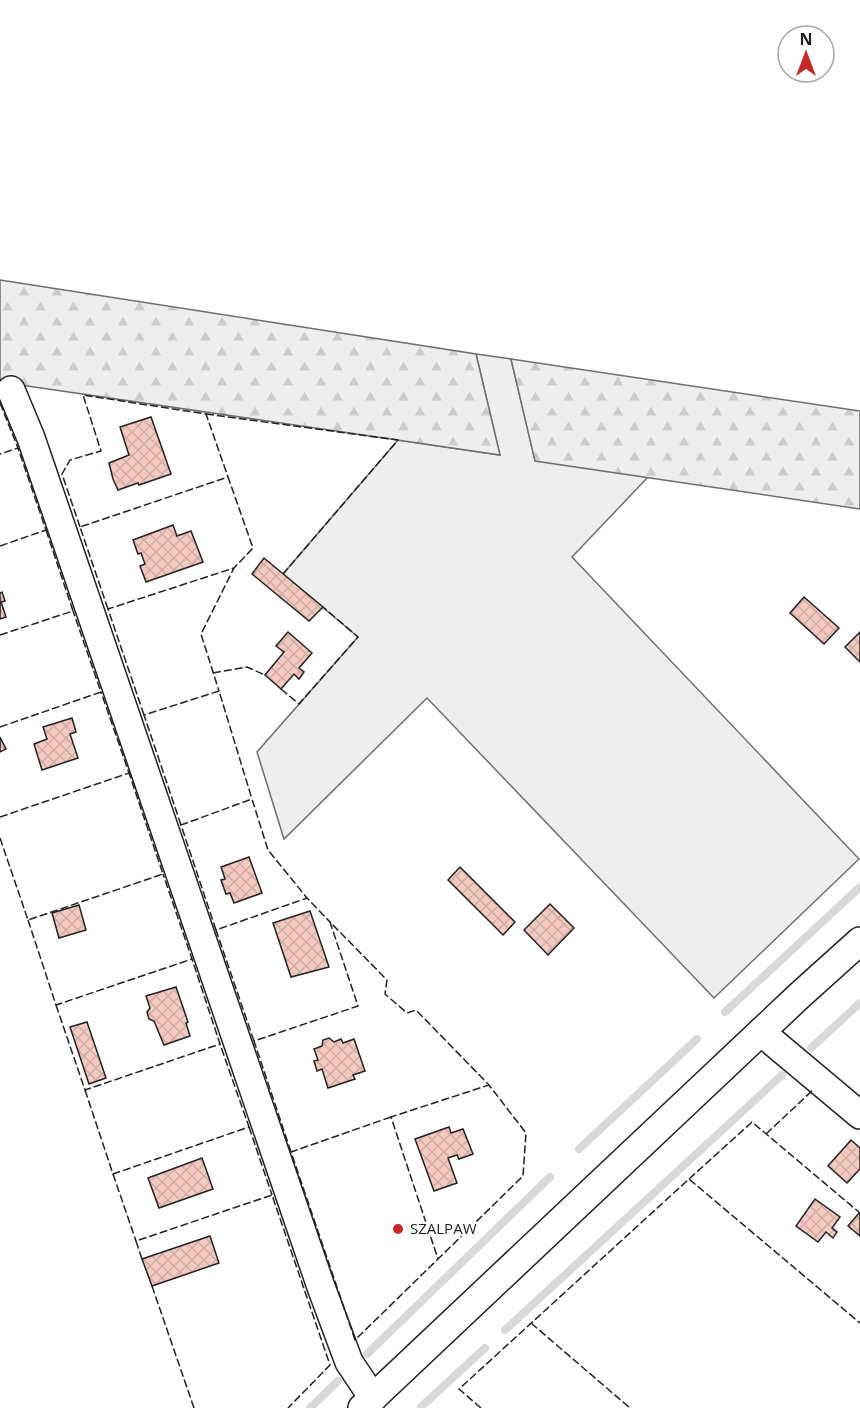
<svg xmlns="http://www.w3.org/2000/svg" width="860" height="1408" viewBox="0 0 860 1408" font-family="'Open Sans',sans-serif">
<defs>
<pattern id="forest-firs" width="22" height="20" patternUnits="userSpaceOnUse" patternTransform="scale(1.5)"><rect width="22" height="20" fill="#eee"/><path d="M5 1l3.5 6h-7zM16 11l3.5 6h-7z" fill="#ccc"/></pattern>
<pattern id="building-cross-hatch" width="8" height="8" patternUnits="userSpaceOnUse" patternTransform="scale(1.5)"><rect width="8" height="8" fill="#f3c9c0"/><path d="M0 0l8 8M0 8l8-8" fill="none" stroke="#d0aca5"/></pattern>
</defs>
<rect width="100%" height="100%" fill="#fff"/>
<!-- grass -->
<path fill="#eee" stroke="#6f6f6f" stroke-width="1.5" d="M476,354l35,5 24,101 113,17 -76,80 287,302 -145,139 -287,-300 -143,141 -27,-87 101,-115 -75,-63 115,-134 102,15z"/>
<!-- forest -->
<g fill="url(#forest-firs)" stroke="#6f6f6f" stroke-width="1.5">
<path d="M0,280l476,74 24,101 -500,-73z"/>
<path d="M511,359l349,52v98l-325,-48z"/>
</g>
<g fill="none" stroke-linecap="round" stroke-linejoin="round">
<!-- stream -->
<g stroke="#d9d9d9" stroke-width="8">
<path d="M725,1012l135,-125"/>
<path d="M811,1048l49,-45"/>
<path d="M579,1149l118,-110"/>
<path d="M505,1330l277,-255"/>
<path d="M367,1354l183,-177"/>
<path d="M421,1407l64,-59"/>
<path d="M310,1408l28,-27"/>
</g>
</g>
<!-- building -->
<g fill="url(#building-cross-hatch)" stroke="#222" stroke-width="1.5">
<path d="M151,417l20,57 -32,11 -1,-2 -20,7 -5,-11 -4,-16 20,-8 -9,-28z"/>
<path d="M173,525l4,11 14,-5 12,31 -57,20 -6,-16 5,-2 -4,-11 -3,1 -5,-14z"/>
<path d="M264,558l59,49 -14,14 -57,-47z"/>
<path d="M2,592l3,9 -4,1 5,15 -6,2v-26z"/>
<path d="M804,597l35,31 -15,16 -34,-31z"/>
<path d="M288,632l24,21 -13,15 5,4 -5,7 -5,-5 -13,15 -16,-14 19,-23 -8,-6z"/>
<path d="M860,632v30l-15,-15z"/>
<path d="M72,718l4,14 -6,2 8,24 -36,12 -8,-26 13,-5 -4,-12z"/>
<path d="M0,737l6,12 -6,3z"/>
<path d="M249,857l13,36 -28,10 -4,-10 -4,1 -5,-14 4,-1 -4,-12z"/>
<path d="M460,867l55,55 -12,13 -55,-55z"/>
<path d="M550,904l24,24 -26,27 -24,-25z"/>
<path d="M79,905l7,25 -27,8 -7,-25z"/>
<path d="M310,911l19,56 -38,10 -18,-54z"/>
<path d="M176,987l12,35 -2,1 4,13 -26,9 -10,-24 -5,-2 -2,-7 3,-4 -4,-12z"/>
<path d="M87,1022l19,56 -17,6 -19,-57z"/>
<path d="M329,1038l5,4 7,-3 2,4 11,-4 11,32 -12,4 2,4 -27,9 -6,-19 -5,2 -3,-10 4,-1 -4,-11 8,-3 1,-6z"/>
<path d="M449,1127l2,6 12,-4 10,25 -14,5 -2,-4 -9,3 9,25 -23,8 -19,-52z"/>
<path d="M851,1140l9,8v21l-13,14 -19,-17z"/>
<path d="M202,1158l11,31 -54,19 -11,-30z"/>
<path d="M815,1199l25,18 -8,11 5,4 -4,6 -7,-6 -8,10 -22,-16z"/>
<path d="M859,1213l1,1v22l-12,-10z"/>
<path d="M210,1236l9,27 -67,23 -10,-27z"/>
</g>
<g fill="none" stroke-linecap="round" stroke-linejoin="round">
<defs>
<g id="minor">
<path d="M11,390l20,48 290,849 28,75 24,36"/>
<path d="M761,1032l99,83"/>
<path d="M362,1408l437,-412 61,-55"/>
</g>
</defs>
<!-- minor casing -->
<use href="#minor" stroke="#222" stroke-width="30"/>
<!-- minor -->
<use href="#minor" stroke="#fff" stroke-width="27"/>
<!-- fence -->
<g stroke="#222" stroke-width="1.5" stroke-dasharray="8 3" stroke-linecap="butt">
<path d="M0,403l18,45 -18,6"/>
<path d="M206,414l192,26 -115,134"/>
<path d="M80,527l-18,-53 8,-14 31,-9 -18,-56 123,19 22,63"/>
<path d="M0,546l46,-16 -28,-82"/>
<path d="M108,609l-28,-82 148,-50 25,71 -19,20"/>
<path d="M0,635l73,-24 -27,-81"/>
<path d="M213,673l34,-6 18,8"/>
<path d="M281,689l18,15 59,-67 -35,-30"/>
<path d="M144,715l-36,-106 126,-41 -33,66 18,57"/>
<path d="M0,727l101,-35 -28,-81"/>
<path d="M0,817l129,-44 -28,-81"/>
<path d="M181,825l-37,-110 75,-24 33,108"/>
<path d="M0,838l28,82 135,-46 -34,-101"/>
<path d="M28,920l28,85 136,-46 -29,-85"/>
<path d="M216,930l-35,-105 71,-26 16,51 39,48"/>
<path d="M56,1005l29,85 135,-46 -28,-85"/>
<path d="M254,1041l-38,-111 91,-32 23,24"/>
<path d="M85,1090l28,84 136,-47 -29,-83"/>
<path d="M391,1117l-100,35 64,188 83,-81"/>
<path d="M249,1127l23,68"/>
<path d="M766,1134l48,-45"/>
<path d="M291,1152l-37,-111 104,-35 -28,-84 57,58 -2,14 22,19 9,-3 73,75 37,48 -3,43 -85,83 -47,-142 98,-32"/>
<path d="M113,1174l23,67"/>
<path d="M689,1179l63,-57 108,91"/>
<path d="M142,1259l-6,-18 136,-46 58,170 -42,43"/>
<path d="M152,1286l42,122"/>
<path d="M531,1323l99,85"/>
<path d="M481,1408l-22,-19 230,-210 171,144"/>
</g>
</g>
<!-- markers -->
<circle fill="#c62828" stroke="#fff" stroke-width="2" cx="398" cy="1229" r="6"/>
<g text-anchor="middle" stroke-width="4.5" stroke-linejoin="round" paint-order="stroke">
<!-- poi labels -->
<g font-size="15" fill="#222" stroke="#fff" text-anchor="start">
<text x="410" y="1234">SZALPAW</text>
</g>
</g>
<!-- north arrow -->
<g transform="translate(806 54)"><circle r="28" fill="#ffffff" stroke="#a7a7a7" stroke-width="1.5"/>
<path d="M0-4.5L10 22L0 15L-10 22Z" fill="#c62828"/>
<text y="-9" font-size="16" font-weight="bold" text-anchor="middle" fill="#222222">N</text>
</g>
</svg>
